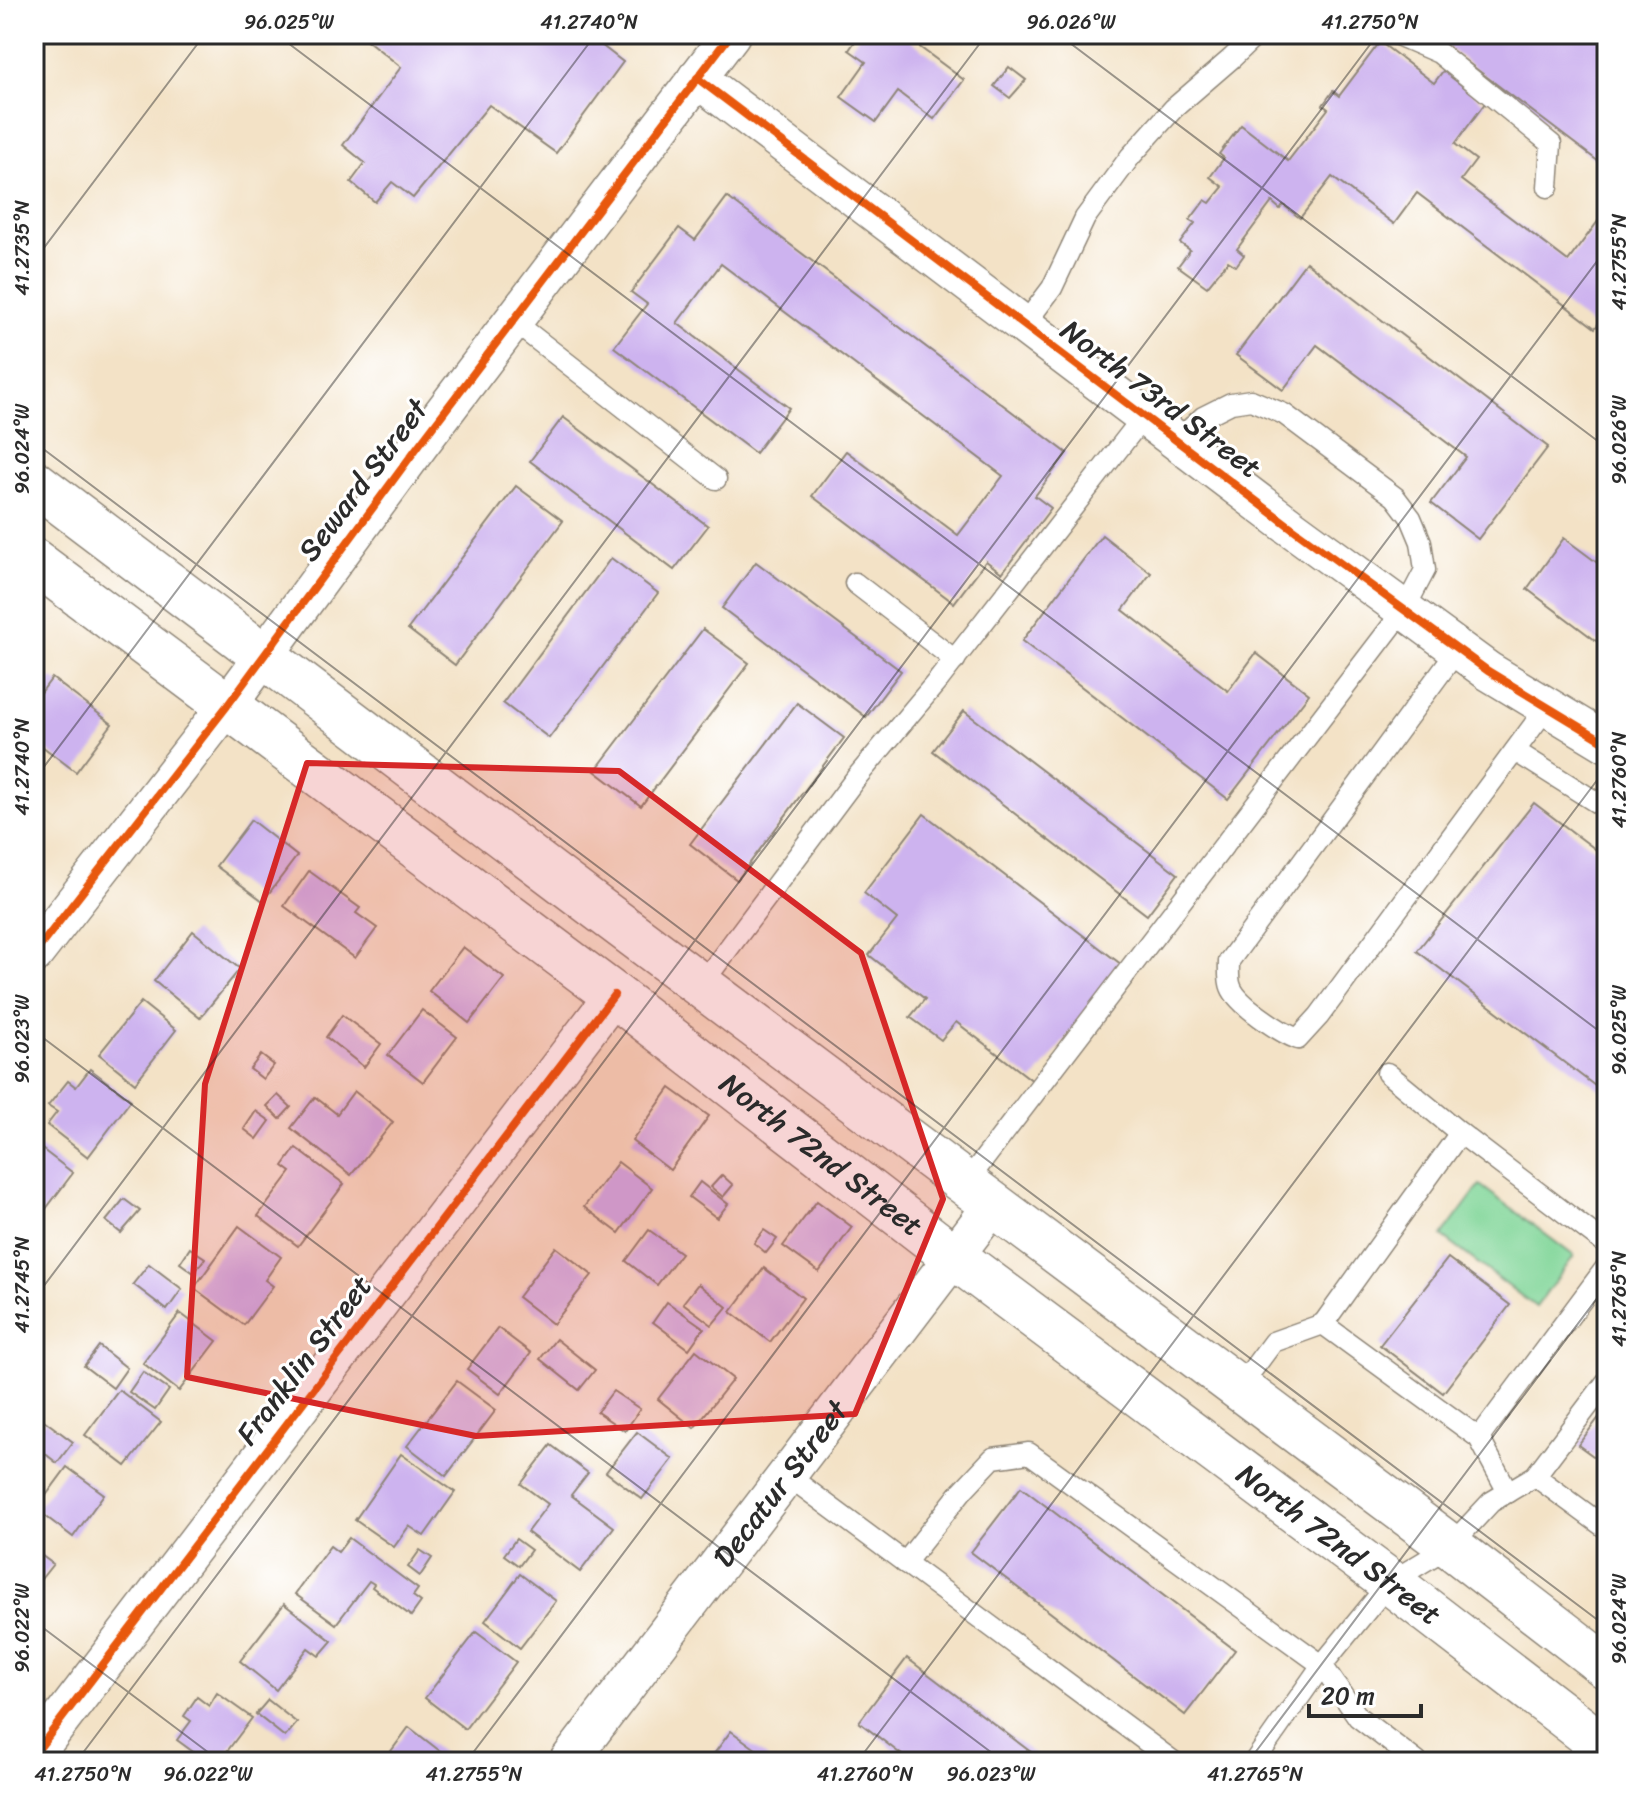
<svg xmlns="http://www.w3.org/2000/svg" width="1641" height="1796" viewBox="0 0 1641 1796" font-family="Sriracha,sans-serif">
<rect width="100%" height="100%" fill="#fff"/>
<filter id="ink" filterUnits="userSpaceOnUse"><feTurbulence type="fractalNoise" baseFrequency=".0125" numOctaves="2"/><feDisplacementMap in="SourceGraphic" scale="16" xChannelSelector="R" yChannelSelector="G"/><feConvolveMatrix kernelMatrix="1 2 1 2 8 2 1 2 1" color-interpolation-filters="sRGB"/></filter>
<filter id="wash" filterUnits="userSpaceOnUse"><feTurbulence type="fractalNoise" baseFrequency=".006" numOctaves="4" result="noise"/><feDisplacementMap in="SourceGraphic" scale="32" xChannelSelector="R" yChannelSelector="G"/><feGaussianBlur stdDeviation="1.8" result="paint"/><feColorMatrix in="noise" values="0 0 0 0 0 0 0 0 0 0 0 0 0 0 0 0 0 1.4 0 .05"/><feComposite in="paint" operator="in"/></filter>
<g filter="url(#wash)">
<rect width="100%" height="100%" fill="#f3e2c6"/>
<!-- green -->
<path fill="#81d699" stroke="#568062" stroke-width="2" d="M1480,1185l94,71 -38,51 -94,-71z"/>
<g id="blocks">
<!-- building -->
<g fill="#cdb3ef">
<path d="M359,34h228l36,28 -67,91 -67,-48 -76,93 -21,-16 -17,20 -24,-20 14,-19 -22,-18 58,-78z"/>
<path d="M860,34h42l62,46 -30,39 -36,-27 -22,30 -35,-25 25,-35 -17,-12z"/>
<path d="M1449,34h144l14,11v123l-165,-125z"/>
<path d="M1380,42l54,41 9,-12 42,32 -30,41 21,16 -15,20 107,81 34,-45 5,4v93l-12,15 -178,-135 -23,31 -62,-47 -32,41 -17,-13 -3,4 -8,-7 -35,47 7,6 -8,11 -8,-5 -21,26 -29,-21 12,-16 -10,-7 15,-20 -5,-3 15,-20 5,3 13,-16 -13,-10 14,-19 -5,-4 22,-29 47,36 40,-52 -5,-4 10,-14 6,5z"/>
<path d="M1009,67l17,13 -16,18 -16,-12z"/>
<path d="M727,197l340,256 -32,43 16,12 -49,65 -16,-12 -32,42 -142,-107 34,-45 112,84 45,-59 -282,-212 -44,59 112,85 -34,45 -141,-106 33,-43 -16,-12 48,-64 16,12z"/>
<path d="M1306,262l242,185 -70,92 -47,-36 35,-46 -149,-112 -34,45 -47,-35z"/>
<path d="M563,417l145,109 -34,44 -144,-109z"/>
<path d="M516,486l47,35 -108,144 -47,-36z"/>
<path d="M1102,535l49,38 -28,37 105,81 28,-38 53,41 -81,105 -206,-158z"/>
<path d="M1564,538l43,32v79l-80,-60z"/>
<path d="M611,558l47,35 -109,145 -46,-35z"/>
<path d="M756,562l145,109 -35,46 -144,-109z"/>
<path d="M703,629l46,34 -108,143 -46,-35z"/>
<path d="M52,678l60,46 -36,48 -42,-32v-38z"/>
<path d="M797,703l47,35 -107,142 -47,-36z"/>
<path d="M964,711l214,163 -31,41 -214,-164z"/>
<path d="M1534,803l73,55v237l-190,-144z"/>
<path d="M924,814l198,151 -89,116 -77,-59 -15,18 -31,-23 15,-18 -56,-44 28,-36 -33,-26z"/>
<path d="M251,820l46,36 -34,45 -47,-35z"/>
<path d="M309,871l51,37 -4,5 21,15 -22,30 -71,-52z"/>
<path d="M193,931l47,38 -40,49 -46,-37z"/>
<path d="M463,947l41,31 -35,45 -40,-32z"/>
<path d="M141,1002l35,28 -41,53 -36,-29z"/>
<path d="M422,1010l35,27 -34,45 -35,-27z"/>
<path d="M342,1015l39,29 -17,23 -38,-30z"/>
<path d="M261,1055l13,10 -11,14 -13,-10z"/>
<path d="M90,1069l41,31 -43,57 -41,-32 10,-13 -9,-6 20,-25 8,6z"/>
<path d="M670,1088l39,28 -39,54 -38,-29z"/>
<path d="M354,1091l39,31 -42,53 -60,-47 24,-31 22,17z"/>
<path d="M278,1095l13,12 -11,12 -13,-13z"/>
<path d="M256,1111l14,10 -13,18 -13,-10z"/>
<path d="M34,1143l39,30 -34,45 -5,-3z"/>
<path d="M296,1148l48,36 -46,62 -40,-30 33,-44 -8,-6z"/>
<path d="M618,1162l34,26 -33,45 -35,-26z"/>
<path d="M722,1175l11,10 -10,12 -12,-10z"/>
<path d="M700,1182l28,22 -11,14 -28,-21z"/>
<path d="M124,1199l16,12 -19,22 -15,-12z"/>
<path d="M817,1201l35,26 -33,45 -36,-26z"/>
<path d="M239,1226l42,31 -16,23 8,6 -29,39 -50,-37z"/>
<path d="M649,1230l32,23 -24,32 -31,-24z"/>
<path d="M764,1230l13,9 -11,14 -12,-10z"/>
<path d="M556,1247l36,28 -39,49 -35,-27z"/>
<path d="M190,1248l15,10 -11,15 -14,-10z"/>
<path d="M1448,1258l62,47 -67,88 -63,-48z"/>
<path d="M149,1264l33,25 -15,21 -34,-26z"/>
<path d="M764,1268l39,30 -33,44 -39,-30z"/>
<path d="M698,1284l29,23 -15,18 -29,-22z"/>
<path d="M667,1302l37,26 -15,21 -36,-27z"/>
<path d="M180,1313l37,28 -38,50 -36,-28z"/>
<path d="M498,1328l33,25 -31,41 -33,-25z"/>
<path d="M556,1339l39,31 -16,20 -39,-31z"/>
<path d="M99,1346l28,22 -14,20 -29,-22z"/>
<path d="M696,1350l37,29 -39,49 -36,-29z"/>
<path d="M143,1372l26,18 -14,20 -26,-18z"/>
<path d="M457,1381l39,29 -50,66 -39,-30z"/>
<path d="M119,1390l42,32 -35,44 -41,-31z"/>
<path d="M613,1391l27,18 -15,22 -28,-19z"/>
<path d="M1607,1407v59l-29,-21z"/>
<path d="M45,1421l28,21 -16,21 -23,-18v-10z"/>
<path d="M637,1432l36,27 -31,40 -36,-27z"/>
<path d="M551,1445l37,28 -17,22 43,32 -34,45 -53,-40 21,-28 -27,-20z"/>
<path d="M401,1454l54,38 -31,44 -15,-10 -15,21 -39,-27z"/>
<path d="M67,1467l37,27 -31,43 -37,-28z"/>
<path d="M1021,1487l214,163 -50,65 -214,-163z"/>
<path d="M349,1538l69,51 -5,7 8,6 -10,14 -39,-29 2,-3 -5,-3 -33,43 -41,-30 35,-48 8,6z"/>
<path d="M516,1539l15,11 -12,16 -15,-11z"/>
<path d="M34,1550l19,14 -19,24z"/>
<path d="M420,1550l12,8 -12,18 -12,-9z"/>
<path d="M520,1574l36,27 -36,47 -35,-27z"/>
<path d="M284,1604l48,37 -13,15 -11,-8 -32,42 -36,-29z"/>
<path d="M476,1632l40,30 -51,67 -40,-31z"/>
<path d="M907,1658l137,104h-133l-52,-40z"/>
<path d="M217,1693l35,25 -33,44h-12l-30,-22 14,-19 -7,-5 13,-19 12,9z"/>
<path d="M268,1700l29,23 -12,14 -29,-23z"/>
<path d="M409,1727l36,28 -5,7h-57z"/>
<path d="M731,1731l37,27 -2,4h-58z"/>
</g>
</g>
</g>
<g filter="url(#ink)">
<use href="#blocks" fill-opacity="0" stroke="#8f8678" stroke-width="2"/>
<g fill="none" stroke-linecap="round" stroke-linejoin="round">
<defs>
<g id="service">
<path d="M1395,34l44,19 112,91 -3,43"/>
<path d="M513,321l203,158"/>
<path d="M1024,325l28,-37 33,-70 45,-61 44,-49 58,-50 25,-24"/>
<path d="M855,583l100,77"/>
<path d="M1458,649l-229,312c0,7 -1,19 2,26 6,17 50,46 67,52l21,-23 228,-309"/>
<path d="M1515,751l92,58"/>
<path d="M701,985l155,-207 84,-100 204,-262"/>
<path d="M1387,1073l73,60"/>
<path d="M965,1184l439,-574 21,-40 -4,-28 -10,-24 -16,-21 -111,-83 -33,-14 -20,3 -28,14 -26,24"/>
<path d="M1238,1389l35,-47 50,-18"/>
<path d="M1479,1438l128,-172"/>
<path d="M787,1475l387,287"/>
<path d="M1535,1476l72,53"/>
<path d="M1508,1492l-29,-54 -156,-114 137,-191 147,112"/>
<path d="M905,1563l57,-72 31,-33 36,-5 293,212 36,52 59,45"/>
<path d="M1254,1762l68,-97 68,-83 60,-36 41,-44 44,-26 72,-95"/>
</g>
<g id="minor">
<path d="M697,78l591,447 200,146 119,72"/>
<path d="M34,954l193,-248 192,-261 312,-411"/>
<path d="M34,1755l580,-760"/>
<path id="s1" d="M568,1762l425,-557"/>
</g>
<g id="primary">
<path d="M34,482l558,422 858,642 157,121"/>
<path id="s2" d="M34,561l580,434 339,261 437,326 217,167"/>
</g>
</defs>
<!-- service casing -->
<use href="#service" stroke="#8f8678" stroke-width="23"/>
<!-- minor casing -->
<use href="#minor" stroke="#8f8678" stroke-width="41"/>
<!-- primary casing -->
<use href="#primary" stroke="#8f8678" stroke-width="47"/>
<!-- service -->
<use href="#service" stroke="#fff" stroke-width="20"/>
<!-- minor -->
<use href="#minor" stroke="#fff" stroke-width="38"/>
<!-- primary -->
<use href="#primary" stroke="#fff" stroke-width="44"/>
<defs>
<g id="cycleway">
<path d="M697,78l591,447 200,146 119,72"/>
<path d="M34,954l193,-248 192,-261 312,-411"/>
<path d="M34,1755l580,-760"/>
</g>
</defs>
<!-- cycleway casing -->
<use href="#cycleway" stroke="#fff" stroke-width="13"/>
<!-- cycleway -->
<use href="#cycleway" stroke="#e8590c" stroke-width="8"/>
</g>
</g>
<!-- marked area -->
<path fill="#d62828" fill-opacity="0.2" stroke="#d62828" stroke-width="6" stroke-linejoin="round" d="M307,763l312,8 242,182 82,246 -88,215 -379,22 -289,-59 18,-293z"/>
<!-- ticks -->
<path fill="none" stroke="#2b2b2b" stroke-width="2" stroke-opacity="0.45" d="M276,34l1331,1003M1058,34l549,414M34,261l171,-227M34,442l1573,1185M34,780l562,-746M34,1031l970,731M34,1299l953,-1265M34,1621l187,141M76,1762l1302,-1728M466,1762l1141,-1514M857,1762l750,-995M1248,1762l359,-477"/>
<g text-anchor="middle" stroke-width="6" stroke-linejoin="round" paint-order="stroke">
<!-- street labels -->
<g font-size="30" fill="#2b2b2b" stroke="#fff">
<text transform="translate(1161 399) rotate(37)" y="10">North 73rd Street</text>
<text transform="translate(363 480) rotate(-53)" y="10">Seward Street</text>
<text dy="10" stroke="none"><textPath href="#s2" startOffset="986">North 72nd Street</textPath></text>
<text transform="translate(304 1360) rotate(-53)" y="10">Franklin Street</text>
<text dy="10" stroke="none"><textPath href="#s1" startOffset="350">Decatur Street</textPath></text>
<text dy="10" stroke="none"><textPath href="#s2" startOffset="1634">North 72nd Street</textPath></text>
</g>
</g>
<!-- margin -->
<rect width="1641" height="1796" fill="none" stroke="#fff" stroke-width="88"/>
<!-- scale -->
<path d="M1309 1704v12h112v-12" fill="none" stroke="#2b2b2b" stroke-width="4"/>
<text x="1321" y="1704" font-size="24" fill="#2b2b2b" stroke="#ffffff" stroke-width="6" paint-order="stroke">20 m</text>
<rect x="44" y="44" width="1553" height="1708" fill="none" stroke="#2b2b2b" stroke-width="3"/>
<g font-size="20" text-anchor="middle" fill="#2b2b2b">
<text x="289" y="29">96.025°W</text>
<text x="589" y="29">41.2740°N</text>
<text x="1071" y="29">96.026°W</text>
<text x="1370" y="29">41.2750°N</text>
<text transform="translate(22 248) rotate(-90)" y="7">41.2735°N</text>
<text transform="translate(1619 262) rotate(-90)" y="7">41.2755°N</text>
<text transform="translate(1619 440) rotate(-90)" y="7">96.026°W</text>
<text transform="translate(22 449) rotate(-90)" y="7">96.024°W</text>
<text transform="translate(22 767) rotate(-90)" y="7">41.2740°N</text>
<text transform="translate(1619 780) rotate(-90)" y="7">41.2760°N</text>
<text transform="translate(1619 1030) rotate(-90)" y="7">96.025°W</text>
<text transform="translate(22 1039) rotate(-90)" y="7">96.023°W</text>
<text transform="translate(22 1285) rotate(-90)" y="7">41.2745°N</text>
<text transform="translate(1619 1299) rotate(-90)" y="7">41.2765°N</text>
<text transform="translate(1619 1619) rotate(-90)" y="7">96.024°W</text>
<text transform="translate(22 1628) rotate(-90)" y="7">96.022°W</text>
<text x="83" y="1781">41.2750°N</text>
<text x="208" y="1781">96.022°W</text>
<text x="474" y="1781">41.2755°N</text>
<text x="865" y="1781">41.2760°N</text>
<text x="991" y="1781">96.023°W</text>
<text x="1255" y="1781">41.2765°N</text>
</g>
</svg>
